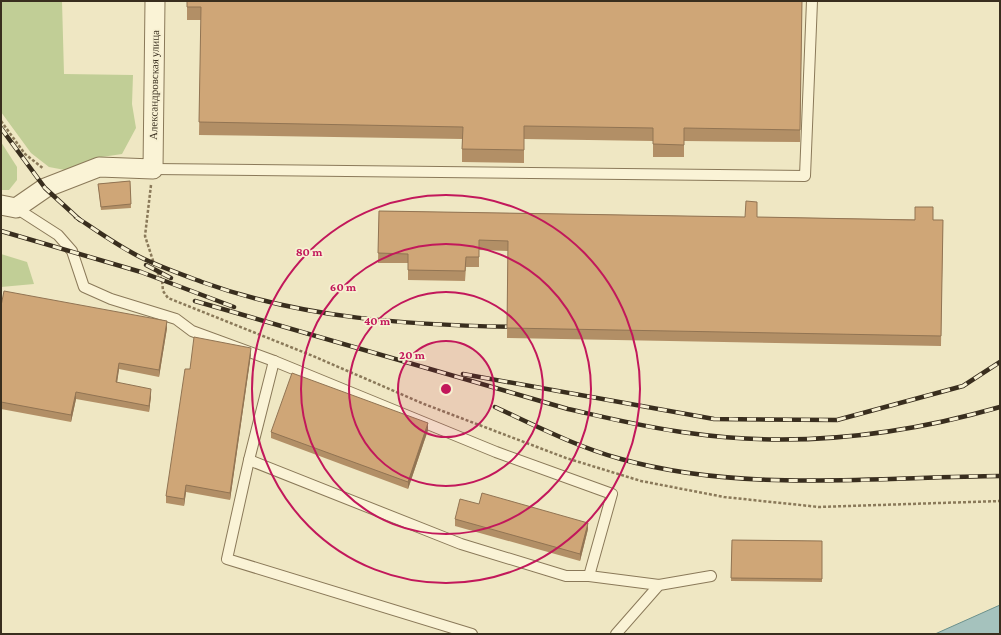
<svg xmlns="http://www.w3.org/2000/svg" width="1001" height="635" viewBox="0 0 1001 635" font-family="'Crimson Pro',serif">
<rect width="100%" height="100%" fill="#efe7c3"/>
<!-- green -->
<g fill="#c1ce96">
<path d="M1,1h61l2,73 69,1 -1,29 4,24 -14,26 -27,4 -30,12 -16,-3 -18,-14 -30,-41z"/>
<path d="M1,142l16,25v13l-8,10h-8z"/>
<path d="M1,254l26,8 7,22 -33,3z"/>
</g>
<!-- water -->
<path fill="#a5c2bd" stroke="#6b918c" d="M1000,605v29h-65z"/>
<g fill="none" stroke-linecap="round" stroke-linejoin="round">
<defs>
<g id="lane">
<path d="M153,169l652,7 7,-175"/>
<path d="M16,208l42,27 14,16 12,36 27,12 65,20 16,12 82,30 -25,99 -22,99 245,75"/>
<path d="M274,361l222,91 116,42 -23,82 70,9"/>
<path d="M249,460l212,84 105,32h23"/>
<path d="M616,634l43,-49 52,-9"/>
</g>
<path id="street" d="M1,205l15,3 29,-20 54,-21 54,2 2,-168"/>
</defs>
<!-- lane casing -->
<use href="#lane" stroke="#8a7959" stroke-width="12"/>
<!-- street casing -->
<use href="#street" stroke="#8a7959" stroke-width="21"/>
<!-- path -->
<g stroke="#8a7959" stroke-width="2.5" stroke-dasharray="3 2" stroke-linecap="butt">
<path d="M1,121l24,33 19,15"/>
<path d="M151,185l-6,51 11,34 6,10 1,11 5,7 145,58 111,48 142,54 75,23 83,16 95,10 181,-6"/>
</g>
<!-- lane -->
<use href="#lane" stroke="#faf3d6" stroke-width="10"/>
<!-- street -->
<use href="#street" stroke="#faf3d6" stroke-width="19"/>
<defs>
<g id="rail">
<path d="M1,128l44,60 35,32"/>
<path d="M76,217c21,14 42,29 64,40 20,10 41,17 62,25 103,37 206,43 315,45"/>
<path d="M1,231l140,41 93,35"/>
<path d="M146,265l25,13"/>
<path d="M195,301l373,108c40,9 80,19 121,24 104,15 210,3 311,-26"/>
<path d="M463,374l251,45 123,1 126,-34 37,-24"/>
<path d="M495,407c41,19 82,40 126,52 121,34 255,18 379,17"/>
</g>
</defs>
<!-- rail casing -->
<use href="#rail" stroke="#392e1e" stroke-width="4.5"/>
<!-- rail -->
<use href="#rail" stroke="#f7f0d2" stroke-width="3" stroke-dasharray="9" stroke-linecap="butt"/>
</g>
<!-- wall -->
<g fill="#b28f66">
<path d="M187,1h615l-2,141 -116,-1v16h-31v-16l-129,-2v24l-62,-1v-23l-263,-4 2,-115h-14z"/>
<path d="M130,181l1,27 -30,2 -3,-26z"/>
<path d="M379,211l564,9 -2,126 -434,-8 1,-87 -29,-1v17h-13l-1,14 -57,-1v-17h-30z"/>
<path d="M1,306l166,22 -8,49 -40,-8 -2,14 34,13 -2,16 -73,-13 -5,23 -70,-13z"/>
<path d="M251,354l-21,146 -44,-8 -2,14 -18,-3v-7l24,-127z"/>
<path d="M428,430l-20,59 -137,-51v-6z"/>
<path d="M455,519l133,10 -8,32 -125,-35z"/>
<path d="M732,540l90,1v41l-91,-1z"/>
</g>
<!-- shaded-wall -->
<g fill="#917453">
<path d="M167,321v7l-8,49v-7z"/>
<path d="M251,348v6l-21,146v-7z"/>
<path d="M119,363v6l-3,20v-7z"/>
<path d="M151,389v7l-2,16v-6z"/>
<path d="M76,392v7l-5,23v-7z"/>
<path d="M428,423v7l-20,59v-7z"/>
<path d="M186,485v7l-2,14v-7z"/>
<path d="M588,523v6l-8,32v-7z"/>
</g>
<!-- building -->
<g fill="#cfa677" stroke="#917453">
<path d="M187,1h615l-2,129 -116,-2v17l-31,-1v-16l-129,-2v24l-62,-1 1,-22 -264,-5 2,-115h-14z"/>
<path d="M130,181l1,23 -30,3 -3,-23z"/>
<path d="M746,201l11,1v15l158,3v-13h18v13h10l-2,116 -434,-8 1,-87 -29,-1v17h-13l-1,14 -57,-1v-16l-30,-1 1,-42 366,6z"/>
<path d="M4,291l163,30 -8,49 -40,-7 -3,19 35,7 -2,17 -73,-14 -5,23 -70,-13v-96z"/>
<path d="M194,337l57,11 -21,145 -44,-8 -2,14 -18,-3 19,-127h5z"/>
<path d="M292,373l136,50 -20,59 -137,-50z"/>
<path d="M482,493l106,30 -8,31 -125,-35 5,-20 19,5z"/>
<path d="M732,540l90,1v38l-91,-1z"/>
</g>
<!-- distance rings -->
<circle cx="446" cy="389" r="48" fill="#c2185b" fill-opacity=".12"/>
<g fill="none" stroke="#c2185b" stroke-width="2">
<circle cx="446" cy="389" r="48"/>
<circle cx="446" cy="389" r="97"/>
<circle cx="446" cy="389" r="145"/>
<circle cx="446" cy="389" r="194"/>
</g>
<g text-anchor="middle" stroke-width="3.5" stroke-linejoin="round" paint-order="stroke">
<!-- street labels -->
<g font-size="11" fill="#392e1e" stroke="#f7f0d2">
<text transform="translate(154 85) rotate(-89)" y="4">Александровская улица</text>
</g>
</g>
<circle cx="446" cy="389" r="6" fill="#c2185b" stroke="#f7f0d2" stroke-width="2"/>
<g font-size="12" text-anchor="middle" font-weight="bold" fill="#c2185b" stroke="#f7f0d2" stroke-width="3.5" stroke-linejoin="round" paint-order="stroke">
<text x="309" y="256">80 m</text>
<text x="343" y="291">60 m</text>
<text x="377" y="325">40 m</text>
<text x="412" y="359">20 m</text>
</g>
<!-- border -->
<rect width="1001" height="635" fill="none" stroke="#392e1e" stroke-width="4"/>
</svg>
